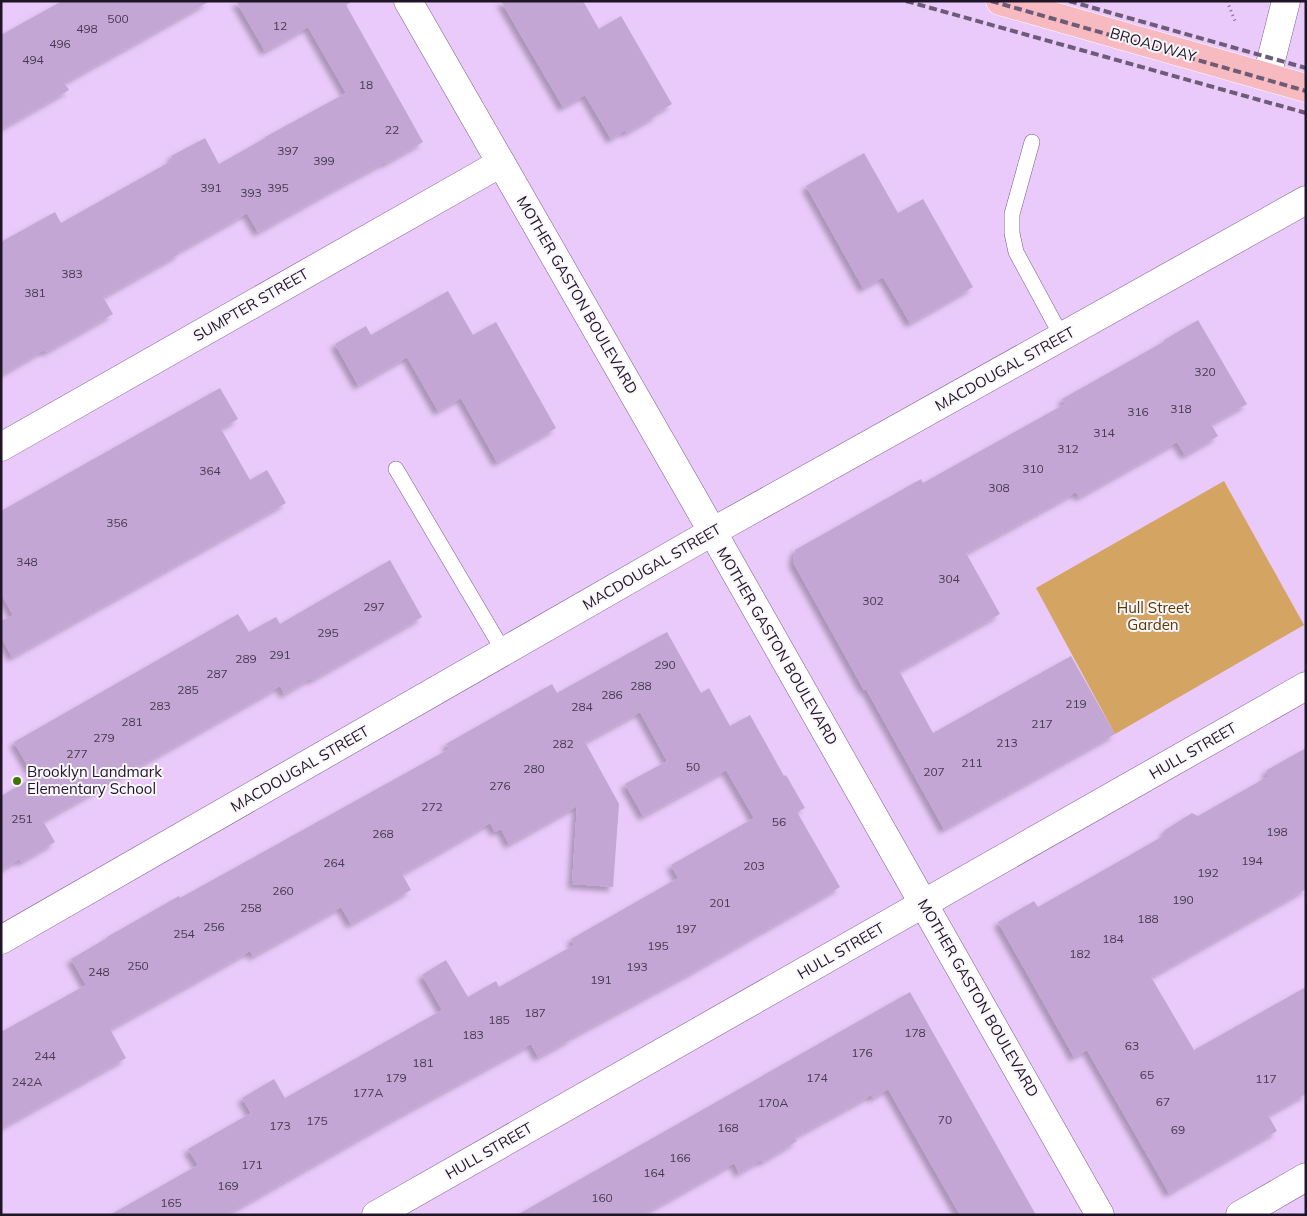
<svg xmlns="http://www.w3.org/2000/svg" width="1307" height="1216" viewBox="0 0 1307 1216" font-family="Mulish,sans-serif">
<defs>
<filter id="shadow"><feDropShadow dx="-4.5" dy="4.5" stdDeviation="2.5" flood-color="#0004"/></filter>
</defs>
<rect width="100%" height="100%" fill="#e9cafa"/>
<!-- green -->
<path fill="#d4a463" d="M1224,481l80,144 -189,109 -79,-146z"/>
<!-- building -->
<g fill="#c3a6d4" filter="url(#shadow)">
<path d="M62,1h148l-146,82 5,7 -68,39v-94z"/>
<path d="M236,1h117l-7,4 77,137 -37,21 -1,-1 -58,31 -69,39 -11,-19 -69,39 1,2 -76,43 10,17 -67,38 -2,-2 -43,25v-133l54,-30 6,11 112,-63 -2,-4 34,-18 14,26 46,-26v-1l81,-44 -38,-66 -43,24z"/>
<path d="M501,1h82l16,28 22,-13 51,88 -16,9 1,2 -31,18 -1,-3 -14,9 -26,-44 -22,12z"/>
<path d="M864,153l34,60 25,-14 50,88 -63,36 -27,-46 -20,11 -57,-102z"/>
<path d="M448,291l25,44 23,-13 60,106 -59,34 -36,-64 -23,13 -31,-54 -49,28 -23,-41 31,-18 5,9z"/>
<path d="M1198,320l49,84 -36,20 7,12 -33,19 -8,-13 -98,55 -3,-5 -110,61 34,61 -101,57 34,62 138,-77 44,78 -171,95 -78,-140 -2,1 -71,-128 2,-12 126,-71 2,4 142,-79 -3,-5 103,-58 -1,-1z"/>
<path d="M220,388l18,31 -17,10 29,51 17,-10 19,33 -274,154 -11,-20v-16l12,-6 -12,-21v-83z"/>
<path d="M390,560l32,57 -110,63 -1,-2 -27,16 -4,-8 -237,135 12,21 -34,20 -1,-3 -19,11v-74l33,-19 -20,-35 224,-128 11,18 27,-15 4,7z"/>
<path d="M667,632l34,61 8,-5 21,38 20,-11 34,61 2,-1 19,33 -8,4 43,75 -148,85 -122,66 1,1 -33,18 -7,-13 -132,72 -173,99h-116l88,-50 -10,-16 63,-36 -9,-15 32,-19 11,19 157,-88 -20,-35 24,-15 22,37 28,-16 3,6 75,-42 -3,-6 107,-61 -7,-13 83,-47 -28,-48 -83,46 -18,-32 42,-23 -27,-49 -55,30 34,62 -6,83 -41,-3 5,-78 -68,38 -8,-15 -6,3 -5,-9 -88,51 9,16 -60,34 -10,-17 -88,49 -3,-5 -140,78 16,29 -125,70v-96l85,-47 -15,-26 36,-21v-1l72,-41 1,2 269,-149 -3,-5 106,-60 5,9z"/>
<path d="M1306,748v141l-155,88 43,73 112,-63v107l-38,21 9,16 -108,62 -82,-143 -13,7 -76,-135 36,-21 4,6 57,-32 70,-40v-5l27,-17 6,3 69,-39v-7z"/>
<path d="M910,992l126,223h-76l-72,-126 -15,9 -2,-3 -76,42 2,4 -35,21 -1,-2 -22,13 -5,-10 -92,52h-125z"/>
</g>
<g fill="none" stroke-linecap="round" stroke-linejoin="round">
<defs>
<g id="service">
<path d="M1032,142l-20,72v19l4,19 46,85"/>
<path d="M396,469l108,183"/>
</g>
<g id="minor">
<path d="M408,1l283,493 409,721"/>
<path d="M1267,76l19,-75"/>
<path d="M1,447l500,-284"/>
<path d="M1,940l711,-408 594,-332"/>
<path d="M376,1215l930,-529"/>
<path d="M1240,1215l66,-38"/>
</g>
<path id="primary" d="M1000,1l306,87"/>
</defs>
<!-- service casing -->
<use href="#service" stroke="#795e88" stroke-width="16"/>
<!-- minor casing -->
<use href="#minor" stroke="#795e88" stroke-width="29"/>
<!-- primary casing -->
<use href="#primary" stroke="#fff" stroke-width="29"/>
<!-- path -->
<path stroke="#7b6786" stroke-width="3" stroke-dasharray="1 4" stroke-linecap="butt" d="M1227,1l8,20"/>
<!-- service -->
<use href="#service" stroke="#fff" stroke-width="15"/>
<!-- minor -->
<use href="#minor" stroke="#fff" stroke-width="28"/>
<!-- primary -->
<use href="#primary" stroke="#f8bac1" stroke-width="28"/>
<!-- rail -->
<g stroke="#6d5b78" stroke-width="4" stroke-dasharray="8 4" stroke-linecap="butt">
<path d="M906,1l400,112"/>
<path d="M991,1l315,90"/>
<path d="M1069,1l237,67"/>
</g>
</g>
<!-- markers -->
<circle fill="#3f7400" stroke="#faf7fc" stroke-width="2" cx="17" cy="781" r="5"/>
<g text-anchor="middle" stroke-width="4" stroke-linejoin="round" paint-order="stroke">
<!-- number labels -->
<g font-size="12" fill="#493952">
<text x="118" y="23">500</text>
<text x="280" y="30">12</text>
<text x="87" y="33">498</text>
<text x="60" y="48">496</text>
<text x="33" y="64">494</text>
<text x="366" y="89">18</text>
<text x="392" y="134">22</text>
<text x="288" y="155">397</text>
<text x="324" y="165">399</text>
<text x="211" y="192">391</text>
<text x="278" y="192">395</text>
<text x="251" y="197">393</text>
<text x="72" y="278">383</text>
<text x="35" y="297">381</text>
<text x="1205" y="376">320</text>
<text x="1181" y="413">318</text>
<text x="1138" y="416">316</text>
<text x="1104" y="437">314</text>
<text x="1068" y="453">312</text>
<text x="1033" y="473">310</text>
<text x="210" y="475">364</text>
<text x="999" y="492">308</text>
<text x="117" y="527">356</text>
<text x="27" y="566">348</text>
<text x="949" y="583">304</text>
<text x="873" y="605">302</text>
<text x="374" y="611">297</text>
<text x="328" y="637">295</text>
<text x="280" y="659">291</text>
<text x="246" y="663">289</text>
<text x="665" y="669">290</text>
<text x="217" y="678">287</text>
<text x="641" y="690">288</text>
<text x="188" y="694">285</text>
<text x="612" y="699">286</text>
<text x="1076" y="708">219</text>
<text x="160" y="710">283</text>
<text x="582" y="711">284</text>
<text x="132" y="726">281</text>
<text x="1042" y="728">217</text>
<text x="104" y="742">279</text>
<text x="1007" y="747">213</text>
<text x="563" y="748">282</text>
<text x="77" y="758">277</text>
<text x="972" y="767">211</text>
<text x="693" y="771">50</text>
<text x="534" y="773">280</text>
<text x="934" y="776">207</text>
<text x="500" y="790">276</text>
<text x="432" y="811">272</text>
<text x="22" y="823">251</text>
<text x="779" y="826">56</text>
<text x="1277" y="836">198</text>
<text x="383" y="838">268</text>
<text x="1252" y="865">194</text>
<text x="334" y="867">264</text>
<text x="754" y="870">203</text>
<text x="1208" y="877">192</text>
<text x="283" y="895">260</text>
<text x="1183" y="904">190</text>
<text x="720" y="907">201</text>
<text x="251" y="912">258</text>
<text x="1148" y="923">188</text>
<text x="214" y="931">256</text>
<text x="686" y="933">197</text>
<text x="184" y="938">254</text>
<text x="1113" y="943">184</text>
<text x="658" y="950">195</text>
<text x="1080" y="958">182</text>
<text x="138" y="970">250</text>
<text x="637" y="971">193</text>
<text x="99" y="976">248</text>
<text x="601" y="984">191</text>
<text x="535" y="1017">187</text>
<text x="499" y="1024">185</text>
<text x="915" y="1037">178</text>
<text x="473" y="1039">183</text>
<text x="1132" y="1050">63</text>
<text x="862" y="1057">176</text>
<text x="45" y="1060">244</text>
<text x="423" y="1067">181</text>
<text x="1147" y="1079">65</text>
<text x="396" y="1082">179</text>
<text x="817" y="1082">174</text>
<text x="1266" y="1083">117</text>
<text x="27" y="1086">242A</text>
<text x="368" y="1097">177A</text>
<text x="1163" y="1106">67</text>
<text x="773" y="1107">170A</text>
<text x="945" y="1124">70</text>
<text x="317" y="1125">175</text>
<text x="280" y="1130">173</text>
<text x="728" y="1132">168</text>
<text x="1178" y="1134">69</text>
<text x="680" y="1162">166</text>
<text x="252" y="1169">171</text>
<text x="654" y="1177">164</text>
<text x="228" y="1190">169</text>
<text x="602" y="1202">160</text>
<text x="171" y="1207">165</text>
</g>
<!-- street labels -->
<g font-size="15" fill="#201526" stroke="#faf7fc">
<text transform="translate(1153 45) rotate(16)" y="5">BROADWAY</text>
<text transform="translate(577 295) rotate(60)" y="5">MOTHER GASTON BOULEVARD</text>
<text transform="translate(251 305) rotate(-30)" y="5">SUMPTER STREET</text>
<text transform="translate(1005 369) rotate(-29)" y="5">MACDOUGAL STREET</text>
<text transform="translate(652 567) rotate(-30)" y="5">MACDOUGAL STREET</text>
<text transform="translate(777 646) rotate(60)" y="5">MOTHER GASTON BOULEVARD</text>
<text transform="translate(1193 751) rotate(-30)" y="5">HULL STREET</text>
<text transform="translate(300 769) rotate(-30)" y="5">MACDOUGAL STREET</text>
<text transform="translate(841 951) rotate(-30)" y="5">HULL STREET</text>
<text transform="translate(978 998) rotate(60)" y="5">MOTHER GASTON BOULEVARD</text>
<text transform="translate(489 1151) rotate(-30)" y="5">HULL STREET</text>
</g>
<!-- park labels -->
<g font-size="15" fill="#5a3900" stroke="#faf7fc">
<text x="1153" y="613">Hull Street<tspan x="1153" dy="17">Garden</tspan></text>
</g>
<!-- poi labels -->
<g font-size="15" fill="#201526" stroke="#faf7fc" text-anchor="start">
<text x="27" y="777">Brooklyn Landmark<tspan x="27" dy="17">Elementary School</tspan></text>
</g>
</g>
<!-- border -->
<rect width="1307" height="1216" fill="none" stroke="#201526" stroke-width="5"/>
</svg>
